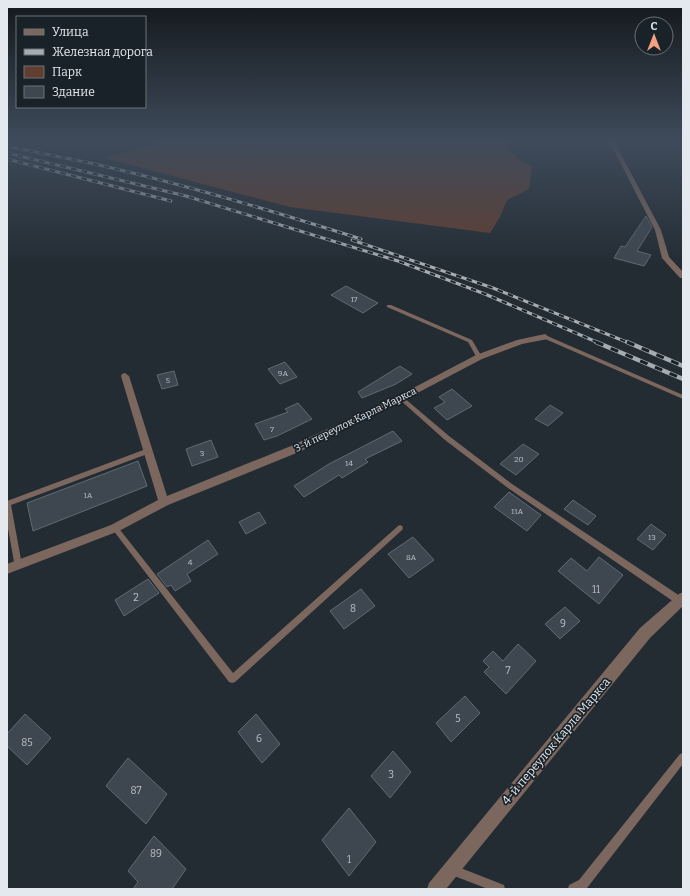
<svg xmlns="http://www.w3.org/2000/svg" width="690" height="896" viewBox="0 0 690 896" font-family="Bitter,serif">
<rect width="100%" height="100%" fill="#232c33"/>
<!-- green -->
<path fill="#613e30" d="M170,141h330l18,18 14,7 -3,23 -22,11 -7,17 -10,16 -200,-26 -186,-49z"/>
<!-- building -->
<g fill="#3e474f" stroke="#606a72">
<path d="M646,216l6,11 -15,24 14,4 -7,11 -30,-8 7,-12 4,1z"/>
<path d="M346,286l32,17 -15,10 -32,-18z"/>
<path d="M285,362l12,15 -17,7 -12,-15z"/>
<path d="M400,366l12,8 -16,10 -34,14 -4,-6z"/>
<path d="M174,371l4,14 -16,4 -5,-14z"/>
<path d="M452,389l20,17 -25,14 -13,-12 11,-6 -6,-5z"/>
<path d="M298,403l14,16 -35,17 -13,4 -9,-16 33,-12 -3,-3z"/>
<path d="M550,405l13,8 -15,13 -13,-7z"/>
<path d="M393,431l9,10 -37,18 3,3 -26,16 -3,-3 -35,22 -10,-11 35,-22z"/>
<path d="M211,440l7,17 -26,9 -6,-17z"/>
<path d="M523,444l16,10 -23,21 -16,-11z"/>
<path d="M138,461l9,25 -114,45 -6,-28z"/>
<path d="M509,492l32,23 -14,16 -33,-24z"/>
<path d="M573,500l23,16 -8,9 -24,-16z"/>
<path d="M259,512l7,11 -20,11 -7,-12z"/>
<path d="M651,524l15,11 -13,15 -16,-11z"/>
<path d="M413,537l21,23 -25,18 -21,-24z"/>
<path d="M208,540l10,14 -31,20 4,7 -16,10 -4,-6 -4,2 -10,-13z"/>
<path d="M599,557l24,18 -24,29 -41,-33 13,-13 16,13z"/>
<path d="M148,579l11,14 -35,23 -9,-16z"/>
<path d="M361,589l14,17 -31,23 -14,-18z"/>
<path d="M565,607l15,14 -20,18 -15,-15z"/>
<path d="M518,644l18,17 -30,33 -22,-22 5,-5 -6,-6 10,-10 10,10z"/>
<path d="M465,696l15,17 -29,29 -15,-19z"/>
<path d="M25,714l26,24 -24,27 -20,-19v-12z"/>
<path d="M256,714l24,30 -18,19 -24,-31z"/>
<path d="M393,751l18,21 -21,26 -19,-22z"/>
<path d="M128,758l39,36 -21,30 -40,-38z"/>
<path d="M349,808l27,34 -27,34 -27,-36z"/>
<path d="M154,836l32,33 -14,20h-39l5,-7 -10,-11z"/>
</g>
<g fill="none" stroke-linecap="round" stroke-linejoin="round">
<!-- service -->
<g fill="#7c675e" fill-rule="evenodd">
<path d="M387,305h4l81,35 10,17 -1,1h-4l-9,-16 -81,-35z"/>
<path d="M545,335l138,60v4l-140,-61v-2z"/>
<path d="M401,396l2,1 46,39 63,48 171,114v6l-3,1 -3,-1 -169,-116 -63,-48 -46,-41 -1,-1 1,-1z"/>
<path d="M146,449h4l1,2 -1,2 -139,52 11,60 -1,2 -3,1 -3,-1 -8,-44v-22z"/>
<path d="M115,525l2,1 116,147 165,-147 2,-1 2,1 1,2 -1,2 -167,152 -3,1 -3,-1 -116,-152 -1,-2 1,-2z"/>
<path d="M683,753v11l-96,124 -3,1h-16l1,-4 10,-5 101,-126z"/>
<path d="M453,865l51,20 1,4h-17l-39,-15 -1,-4 1,-4z"/>
</g>
<!-- minor -->
<g fill="#7c675e" fill-rule="evenodd">
<path d="M609,141h5l47,89 8,27 14,15v6h-3l-18,-20 -7,-28z"/>
<path d="M545,334l4,3 -1,2 -26,5 -40,15 -78,41 -105,52 -131,53 -49,26 -112,43v-10l104,-39 47,-25 -37,-124 1,-2 3,-1 4,3 38,120 124,-50 107,-50 78,-41 41,-15z"/>
</g>
<!-- tertiary -->
<path fill="#7c675e" fill-rule="evenodd" d="M683,592v14l-33,32 -204,251h-19l2,-6 211,-255 39,-34z"/>
<defs>
<g id="rail-far1">
<path d="M7,146c31,7 61,12 92,19 88,20 176,47 262,74"/>
<path d="M7,153l179,43 212,65 87,33 114,49"/>
<path d="M7,159l164,42"/>
<path d="M352,240l141,48 136,55"/>
</g>
<g id="rail">
<path d="M596,342l87,37"/>
<path d="M627,342l56,24"/>
</g>
</defs>
<!-- rail-far1 casing -->
<use href="#rail-far1" stroke="#a6adb2" stroke-width="3"/>
<!-- rail casing -->
<use href="#rail" stroke="#a6adb2" stroke-width="4.5"/>
<!-- rail-far1 -->
<use href="#rail-far1" stroke="#1a2229" stroke-width="2" stroke-dasharray="5.5" stroke-linecap="butt"/>
<!-- rail -->
<use href="#rail" stroke="#1a2229" stroke-width="3" stroke-dasharray="8" stroke-linecap="butt"/>
</g>
<!-- sky -->
<linearGradient id="sky" x2="0" y2="1"><stop stop-color="#13181c"/><stop offset="0.53" stop-color="#3f4b5b"/><stop offset="1" stop-color="#3f4b5b" stop-opacity="0"/></linearGradient>
<rect width="690" height="266" fill="url(#sky)"/>
<g text-anchor="middle" stroke-width="3.5" stroke-linejoin="round" paint-order="stroke">
<!-- number labels -->
<g font-size="8" fill="#bac0c6">
<text x="354" y="302">17</text>
<text x="283" y="376">9А</text>
<text x="168" y="383">5</text>
<text x="272" y="432">7</text>
<text x="202" y="456">3</text>
<text x="519" y="462">20</text>
<text x="349" y="466">14</text>
<text x="88" y="498">1А</text>
<text x="517" y="514">11А</text>
<text x="652" y="540">13</text>
<text x="411" y="560">8А</text>
<text x="190" y="565">4</text>
</g>
<!-- street labels -->
<g font-size="10" fill="#e3e9ee" stroke="#1a2229">
<text transform="translate(355 419) rotate(-26)" y="4">3-й переулок Карла Маркса</text>
</g>
<!-- near-number labels -->
<g font-size="10" fill="#bac0c6">
<text x="596" y="593">11</text>
<text x="136" y="601">2</text>
<text x="353" y="612">8</text>
<text x="563" y="627">9</text>
<text x="508" y="674">7</text>
<text x="458" y="722">5</text>
<text x="259" y="742">6</text>
<text x="27" y="746">85</text>
<text x="391" y="778">3</text>
<text x="136" y="794">87</text>
<text x="156" y="857">89</text>
<text x="349" y="863">1</text>
</g>
<!-- near-street labels -->
<g font-size="12" fill="#e3e9ee" stroke="#1a2229">
<text transform="translate(556 741) rotate(-50)" y="4">4-й переулок Карла Маркса</text>
</g>
</g>
<!-- border -->
<rect width="690" height="896" fill="none" stroke="#e3e9ee" stroke-width="16"/>
<!-- legend -->
<rect x="16" y="16" width="130" height="92" fill="#1a2229" stroke="#6a7278"/>
<rect x="24" y="29" width="20" height="6" fill="#7c675e" stroke="#6a7278"/>
<text x="52" y="36" font-size="12" fill="#e3e9ee">Улица</text>
<rect x="24" y="49" width="20" height="6" fill="#a6adb2" stroke="#6a7278"/>
<text x="52" y="56" font-size="12" fill="#e3e9ee">Железная дорога</text>
<rect x="24" y="66" width="20" height="12" fill="#613e30" stroke="#6a7278"/>
<text x="52" y="76" font-size="12" fill="#e3e9ee">Парк</text>
<rect x="24" y="86" width="20" height="12" fill="#3e474f" stroke="#6a7278"/>
<text x="52" y="96" font-size="12" fill="#e3e9ee">Здание</text>
<!-- north arrow -->
<g transform="translate(654 36)"><circle r="19" fill="#1a2229" stroke="#6a7278"/>
<path d="M0-3L7 15L0 10L-7 15Z" fill="#f2a080"/>
<text y="-6" font-size="11" font-weight="bold" text-anchor="middle" fill="#e3e9ee">С</text>
</g>
</svg>
